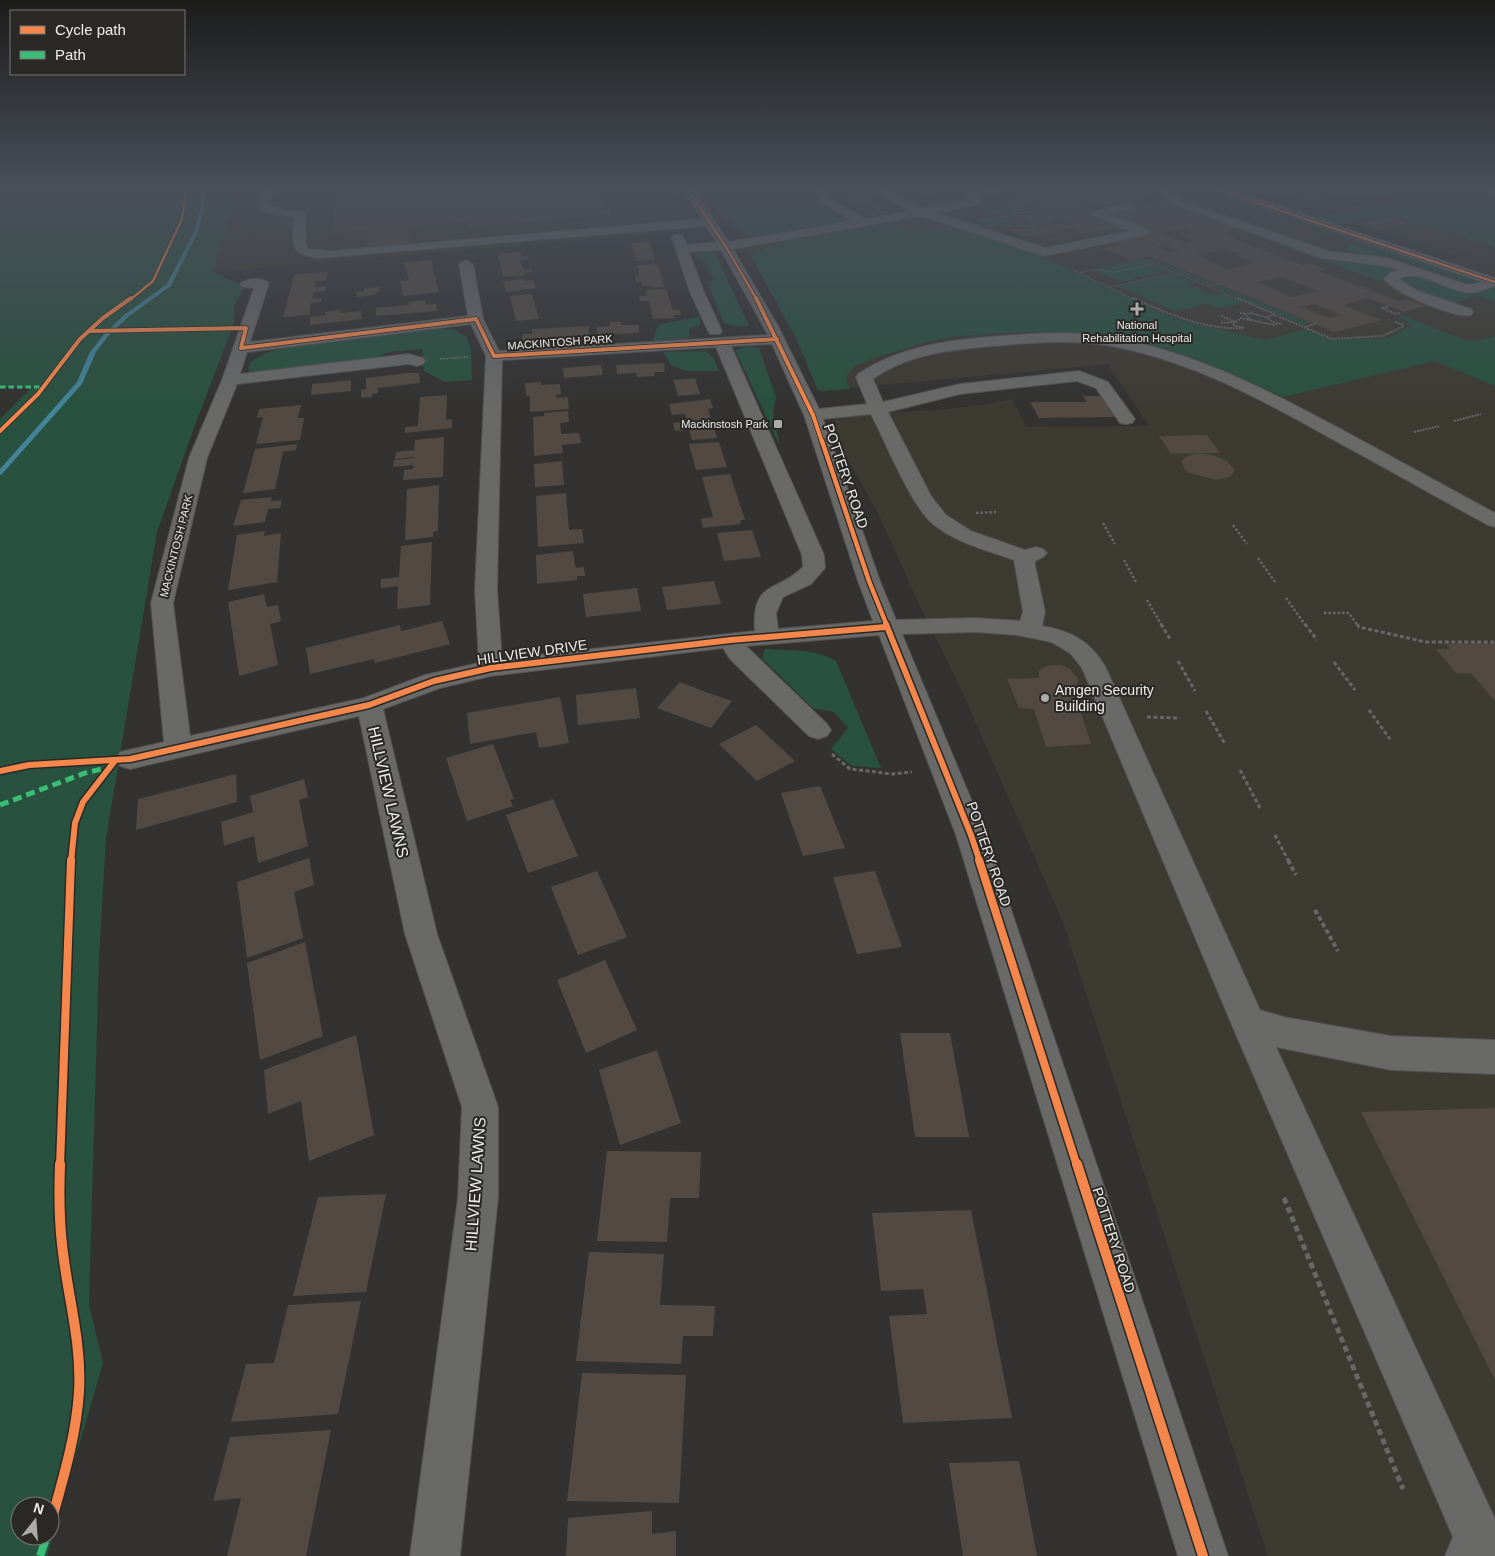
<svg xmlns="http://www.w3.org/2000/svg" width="1495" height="1556" viewBox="0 0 1495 1556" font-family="Helvetica,sans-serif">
<rect width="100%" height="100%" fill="#333231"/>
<!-- built -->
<g fill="#3d3a32">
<path d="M239,188h419l30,23 16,18 -491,43z"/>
<path d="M699,188h505l291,98v1270h-227l-205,-634 -103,-235 -44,-89 -37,-83 -50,-90 7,-6 23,-4 79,-5 45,-5 29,-6 15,28 122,-1 -39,-58v-4l-292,27 -21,-51 -46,-84z"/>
<path d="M1386,215l106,32 -30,8 29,-7 4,2v26l-50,-16 12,-4 -105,-33z"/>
</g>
<!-- green -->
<g fill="#29513f" fill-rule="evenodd">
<path d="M0,188h239l-26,84 32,15 -11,18v18l-39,102 -38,107 -51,307 -7,118 -10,348 14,58 -56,193h-47v-1137l31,-31 -31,-1zM20,1506h30v30h-30z"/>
<path d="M699,188h111l3,10 3,4 36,20 -91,16 -19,-4 -17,-20 -9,-5z"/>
<path d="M953,188l14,4 -2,3 5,5 -16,4 -10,-4 -21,4 9,4 -13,-1 -11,-5 9,-2 -17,-9 9,1 13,7 40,-6z"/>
<path d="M1198,188h9l85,28 -7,2z"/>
<path d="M1460,189c12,3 23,1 35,4v55l-109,-34 -46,11 -25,-8z"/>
<path d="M1009,216l12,3 -15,-1 -2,1 13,5c-13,2 -28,5 -38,-3l6,-3z"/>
<path d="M1304,220l175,60v2l-4,2 -179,-62z"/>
<path d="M887,221l27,12 33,-8 98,31 -1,1 135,63 86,20 40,-11 26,11 57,-2 25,-13 -16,-9 6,-1 63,26h11l18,-5v50l-60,-25 -152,36 -83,-37 -64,-20 -87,-8 -48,1 -50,4 -27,6 -50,15 -19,8 -8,9 -1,5 4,9 -32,2 -21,-51 -46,-84 20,-11z"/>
<path d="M1296,224l177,60 -6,1 -121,-35 3,-7z"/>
<path d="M1290,246l110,23 -16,6 -2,7 -97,-35z"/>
<path d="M705,251l10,2 34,73h-15l-10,-3 -16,-39v-2l6,-2 -9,-18 -7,-3 -3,-6z"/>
<path d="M1153,258l60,25 -7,1 -58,-24z"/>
<path d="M1140,259l29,12 -48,11 -29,-13z"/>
<path d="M1175,274l20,9 -6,2 24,10 7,-2 24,10 -23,5 -17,-4 -11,4 -20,3 -55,-25z"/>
<path d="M1417,276l60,15 18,-4v16l-19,-7 -21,6 12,5h-3l-57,-19 -7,-8 2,-2z"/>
<path d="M1217,285l93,38 -7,2 -92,-39z"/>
<path d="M699,317l1,5 -1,4 -10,3 1,9 -37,3 4,-13 4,-4z"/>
<path d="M436,328l18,2 12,6 5,14 1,30 -27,2 -21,-11 -2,-22 -33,3 -13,6 -118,14 -10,-1 2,-9 16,-9 25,-8z"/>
<path d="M748,347l11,1 17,49 -3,16 7,33 -45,-96z"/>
<path d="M706,351l8,8 5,12h-33l-15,-6 -8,-13z"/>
<path d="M765,649c24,2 50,-1 71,12l45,107 -29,-2 -21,-17 17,-21 -14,-16 -21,-4 -51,-50z"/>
</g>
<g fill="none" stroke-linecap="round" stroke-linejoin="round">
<!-- stream -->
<path fill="#428398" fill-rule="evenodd" d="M202,188h4l-2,21 -6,23 -27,54 -43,31 -19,18 -13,17 -14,32 -80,90 -2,1v-6l77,-87 13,-30 15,-19 19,-18 43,-31 27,-52 6,-23z"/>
</g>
<!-- building -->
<g fill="#524a42" fill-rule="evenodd">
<path d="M283,188h314l15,26 -145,14 -1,-6 -58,5 1,16 -42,4 1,-17 -37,3 6,-43 -55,4z"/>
<path d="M833,188h32l18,9 -29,2z"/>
<path d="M928,188h20l9,5 -34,4 -7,-3 18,-3z"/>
<path d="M1029,188h27l7,4 30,-4h44l18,8 -22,3 2,1 11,3 16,-3 12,4 -2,1 66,23 -15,3 13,5 -7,1 74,28 7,-2 16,6 -7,2 80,30 7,-2 20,7 -22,6 -35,-14 -26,7 39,15 -48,12 -185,-76 -18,4 -29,-12 18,-4 -6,-3 37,-7 -52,-21 31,-5 -14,-5 -31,4 5,3 -5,1 38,16 -42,7 -13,-6 -8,1 6,2 -41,6 -15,-7 54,-7 6,2 5,-1 -20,-9 -4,1 4,2h-5l4,3 -19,2 -18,-8 30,-4h-6l-8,-4h4l-6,-3h-6l5,3 -22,3 -16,-8 28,-4 -4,-3h11l-3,-1 8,-3 9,5 9,-2h-7zM1187,228l6,2 -4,1 4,2 -17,1 20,6 -11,3 -25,-10zM1166,245l13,5 -10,2 -13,-5zM1225,249l15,5 -4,1 19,8 -27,6 -33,-14zM1282,277l36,14 -26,6 -35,-15zM1315,304l26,11 -12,3 -28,-11z"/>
<path d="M1339,188h41l7,2 -14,3 -5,-2 -25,6 -20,-6 13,-2 13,3z"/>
<path d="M1321,191l17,6 -29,4 -16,-5z"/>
<path d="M864,199l14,6 7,4 -8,1 -12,-7 -17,1 -4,-2z"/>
<path d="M943,201l8,3 -18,4 -10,-4z"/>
<path d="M999,208l9,5 -11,2 -9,-5z"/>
<path d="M880,210l6,3 -17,3 -6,-2z"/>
<path d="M1390,217l19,6 -33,7 -18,-6z"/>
<path d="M650,242l5,18 -19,1 -5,-18z"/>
<path d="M520,252l2,4h6l1,3 -9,1 4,10 8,-1 1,3 -8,1v2l-22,2 -5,-21h2l-1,-2z"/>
<path d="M431,260l8,32 -36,4 -3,-15 9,-1 -5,-17z"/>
<path d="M658,264l6,23 -13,1v-2h-9l-1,-5 -5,1 -1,-6h4l-2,-11z"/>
<path d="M328,272l-2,8 -10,1 -1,6 11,-1 -1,5 -11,1 -2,7 10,-1 -1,4 -10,1 -2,12 -26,2 11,-41 2,-2z"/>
<path d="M523,279l1,2 9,-1 3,8 -30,4 -3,-11z"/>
<path d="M379,287v5h-4l1,3 -19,2 -1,-5 8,-1v-3z"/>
<path d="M666,289l7,21h7l1,5h-7l1,3 -22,1 -4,-18h-9l-1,-5h8l-1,-6z"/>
<path d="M532,294l7,25 -23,2 -6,-25z"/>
<path d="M425,300l1,5 10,-1 1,7 -61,5v-8l33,-3 -1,-3z"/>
<path d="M341,310v3l20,-2 1,8 -52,6v-8l15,-2v-3z"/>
<path d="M610,322h11v3h18v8l-42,2v-8l13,-1z"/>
<path d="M589,326v10l-67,5 1,-7h9v-5z"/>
<path d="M664,363l1,9h-11l1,4 -18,1 -1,-4 -19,1 -1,-9z"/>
<path d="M601,365l2,10 -39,3 -1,-10z"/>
<path d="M407,373h12l1,10 -42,5v5l-6,1v3l-11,1v-8l5,-1v-11z"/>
<path d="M695,378l5,16 -22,2 -5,-16z"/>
<path d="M351,380v11l-40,4 1,-11z"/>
<path d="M541,382v3l19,-1 1,10 -5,1v3l12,-1 1,12 -39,3v-16h-4l-1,-13z"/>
<path d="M447,395l-1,25 6,-1v9l-47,5v-6l13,-1 2,-29z"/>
<path d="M1083,396h19l14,21 -77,1 -9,-16h57z"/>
<path d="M710,399l3,9 -5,1 9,29 -25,2 -3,-10 -14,1 -2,-8 14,-1 -2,-8 -13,1 -3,-11z"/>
<path d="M301,405l-3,13h6l-4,22 -44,4 7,-27 -6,1 2,-9z"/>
<path d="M568,411l1,11 -9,1 1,11 18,-1 2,10 -19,2 1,8 -29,3 -1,-39 11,-1v-3z"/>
<path d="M1207,435l13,18h-21l13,2 15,6 8,9 -5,7 -14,3 -26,-7 -5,-3 -4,-9 6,-5 11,-3 -27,1 -12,-18z"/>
<path d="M444,437l-1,40 -40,3 1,-10 9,-1v-4l-20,2 1,-7 20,-2v-1l-19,2 1,-7 18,-2 1,-10z"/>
<path d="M719,442l8,25 -31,3 -7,-26z"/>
<path d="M297,444l-1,6 -13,2 -8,37 -32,4 12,-44z"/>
<path d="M562,461l2,24 -29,2 -1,-23z"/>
<path d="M730,474l15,46h-5l1,4 -38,4 -2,-9 12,-2 -11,-40z"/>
<path d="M439,485l-1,46 -5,1v5l-28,3 2,-51z"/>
<path d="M566,493l3,37 13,-1 2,14 -46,4 -2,-51z"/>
<path d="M272,497l-1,4 11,-1 -2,8 -12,1 -3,13 -32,4 8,-26z"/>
<path d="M752,530l9,27 -37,4 -7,-28z"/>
<path d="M265,531l-1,5 17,-3 -4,49 -49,8 9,-55z"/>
<path d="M432,542l-2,63 -33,4 1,-23 -17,2v-9l18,-2 2,-31z"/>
<path d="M573,551l2,14 1,3 8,-1 1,9h-8v4l-40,4 -1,-29z"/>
<path d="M714,581l7,23 -54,6 -5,-23z"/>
<path d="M637,588l4,23 -55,6 -3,-23z"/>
<path d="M264,594l3,13 11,-2 3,16 -11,3 8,41 -39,11 -11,-74z"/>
<path d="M442,621l8,23 -75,19 -1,-4 -64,15 -4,-26 94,-23 1,6z"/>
<path d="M1495,643v58l-24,-28h-15l-20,-24h14l-4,-5z"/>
<path d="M1051,665h10l9,4 8,10 -1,5 -4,4 18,56 -45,3 -12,-38 -15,-1 -12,-29 32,-1v-7l5,-4z"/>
<path d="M680,682l26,10 26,9 -21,27 -54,-20z"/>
<path d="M636,688l4,30 -62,7 -2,-30z"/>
<path d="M560,697l9,46 -30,5 -3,-16 -66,12 -3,-31z"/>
<path d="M756,725l39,36 -38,20 -38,-37z"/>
<path d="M493,744l21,55 -4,1 3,6 -46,15 -21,-63z"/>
<path d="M236,774l1,28 -101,28 2,-31z"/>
<path d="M304,779l4,18 -9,3 9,46 -50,17 -4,-27 -30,10 -3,-24 32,-10 -3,-16z"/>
<path d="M820,786l25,62 -42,8 -22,-63z"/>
<path d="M553,799l25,57 -50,17 -22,-58z"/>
<path d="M309,858l5,27 -20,7 9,46 -56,20 -10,-76z"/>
<path d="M597,871l30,66 -49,18 -27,-68z"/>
<path d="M875,871l27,76 -45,7 -24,-77z"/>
<path d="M305,942l18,94 -63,24 -13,-97z"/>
<path d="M605,960l32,70 -51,23 -29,-73z"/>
<path d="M900,1033h50l19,104h-54z"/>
<path d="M356,1035l18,100 -65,26 -8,-60 -33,13 -4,-44z"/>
<path d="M657,1050l24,73 -61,22 -21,-75z"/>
<path d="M1495,1108v272l-134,-268z"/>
<path d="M607,1151l94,1 -2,46h-29l-3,44 -70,-1z"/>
<path d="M386,1194l-20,98 -73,4 25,-99z"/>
<path d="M971,1210l41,208 -109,5 -14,-107 38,-2 -4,-25 -42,2 -9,-78z"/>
<path d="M589,1252l75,2 -4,51 55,1 -2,30h-30l-2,28 -105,-3z"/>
<path d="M361,1301l-23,113 -107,8 15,-58 28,-1 14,-58z"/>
<path d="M582,1373l104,2 -7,128 -112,-2z"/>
<path d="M331,1430l-25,126h-79l14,-58 -28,3 17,-64z"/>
<path d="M1019,1461l18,95h-74l-14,-93z"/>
<path d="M652,1511v23l24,-3v25h-110l2,-38z"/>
</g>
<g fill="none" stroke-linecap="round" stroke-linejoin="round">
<defs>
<g id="minor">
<path d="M265,188h11l-7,16 3,3 32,5 2,2 -1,28 3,7 24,2 370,-32 -20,-31h11l36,54 124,-21 -31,-18 -8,-15h11l5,11 36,20 44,-8 -40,-23h14l39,20 46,-8 -4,-5 8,-5 32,-2 -1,3 -27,5 5,5 -5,4 -41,8 109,35 85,-17 -37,-16 -2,-2 2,-2 34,-7 4,1 2,2 -2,2 -22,5 38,15 2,3 -2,3 -103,21 -123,-40 -188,33 46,79 40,81 48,-5 -11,-27 2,-3c39,-26 84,-33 130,-37 36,-3 73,-6 109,-2 89,12 171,55 249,97 50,27 99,54 149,81v14l-7,-2c-52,-28 -104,-58 -156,-86 -73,-41 -150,-83 -234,-95 -35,-4 -71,-1 -106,2 -42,4 -84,8 -119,33l10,23 77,-18 119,-13 29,11 27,37 -3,4 -6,1 -6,-1 -24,-35 -19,-7 -117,13 -72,18 43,84 15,19 25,16 54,19 11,-3 7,2 4,4 -4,4 -8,4v4l10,47 -3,14c29,5 47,14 63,40l155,344 24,7 107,19 104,4v34l-104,-4 -115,-23 219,472v37h-50l8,-19 -222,-514 -149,-355 -12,-15 -19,-11 -34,-7 -42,-3 -73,2 84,201 242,721h-50l-222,-721 -77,-200 -133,11 81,78 4,6 -4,6 -9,3 -9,-3 -79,-77 -7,-11 -232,28 -51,12 -57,21 54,225 61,173v91l-38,358h-50l48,-358 4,-91 -57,-173 -46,-218 -229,53 -10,-3 -3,-7 3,-7 44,-10 -13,-139 38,-145 33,-78 32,-92 -12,-1 -2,-3c6,-6 23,-7 29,-1l-19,59 218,-26 -9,-52 7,-4 7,4 10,55 16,32 269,-16 -47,-85 -32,2 15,40 18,39 -2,3h-10l-2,-3 -18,-39 -18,-54 2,-3h8l5,10 30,-3 -11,-16 -387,32c-31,-3 -27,-15 -25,-41 -13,-2 -28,-1 -37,-12zM471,324l15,32 -11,234 4,73 -54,12 -61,23 -174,38 -17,-133 34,-145 30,-74 172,-20 8,2 6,-2 2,-3 -2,-3 -14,-4 -169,20 7,-22zM772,344l32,71 54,166 15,40 -95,8 -2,-16 7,-16 28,-13 14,-16 -1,-13 -93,-209zM716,347l86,208 1,12c-26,26 -52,13 -48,64l-253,28 -5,-69 5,-230zM871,414c14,27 40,92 62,110 23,19 53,26 81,36l9,52 -3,9 -45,-3 -79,2 -16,-39 -57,-162z"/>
<path d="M1156,188h11l16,13 145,50 59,7 78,26h10l20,-6v8c-10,4 -20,8 -31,6 -21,-3 -45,-24 -65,-13l19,12 53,18 2,3 -2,3c-16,4 -77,-22 -87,-36l7,-7 8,-2 -14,-4 -64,-8 -146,-53 -7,-4z"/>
<path d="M1269,188l-7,4 -5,-3v-1z"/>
<path d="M1477,188h18v7l-17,-5z"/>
</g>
<path id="major" d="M1208,188h17l270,90v8z"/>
</defs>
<!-- minor casing -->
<use href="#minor" stroke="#525150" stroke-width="2"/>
<!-- major casing -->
<use href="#major" stroke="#525150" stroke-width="2"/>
<!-- path-far5 -->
<g stroke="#676766" stroke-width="1" stroke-dasharray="2 1" stroke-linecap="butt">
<path d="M1021,193l5,-5"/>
<path d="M1349,209l105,-21"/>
<path d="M1014,215l22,11h-45l-9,-2 -4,-4z"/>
<path d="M1014,215l1,-5 17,-2 7,3 -24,2"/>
<path d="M1034,224l24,-4 1,-2 -4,-2"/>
<path d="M1143,259l97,41"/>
<path d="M1073,270l63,30"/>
<path d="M1080,273l13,-3 23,2 37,-8"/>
<path d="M1207,286l10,-2"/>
<path d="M1110,287l64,-14"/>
</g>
<!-- path-far4 -->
<g stroke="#676766" stroke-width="2" stroke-dasharray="2 1" stroke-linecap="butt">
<path d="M1133,298c36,16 71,32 111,30l-11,-3"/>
<path d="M1237,298l37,16"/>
<path d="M1388,307l-6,1 14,6 4,-1"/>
<path d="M1240,313l5,1"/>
<path d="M1221,316l15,6"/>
<path d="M1252,321l-7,-7 5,-1 16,4"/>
<path d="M1395,322l9,3"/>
<path d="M1221,323l12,-1"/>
<path d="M1276,323l6,1"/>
<path d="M1233,324l8,-6 33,7 2,-1 -10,-7 9,-2 57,24 51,-3 21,-10"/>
<path d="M1305,327l10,-3"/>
<path d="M440,359l28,-2"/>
<path d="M1454,421l27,-7"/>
<path d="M1414,432l26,-6"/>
</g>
<!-- path-far3 -->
<g stroke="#676766" stroke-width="2.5" stroke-dasharray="2.5 2" stroke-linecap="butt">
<path d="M976,513l20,-1"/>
<path d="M1103,523l12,21"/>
<path d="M1233,525l14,19"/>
<path d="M1258,558l17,24"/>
<path d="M1124,560l12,22"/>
<path d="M1286,598l20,28"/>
<path d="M1147,600l15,26"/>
<path d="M1324,613h25l9,13"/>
</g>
<!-- path-far2 -->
<g stroke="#676766" stroke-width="3" stroke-dasharray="4 2.5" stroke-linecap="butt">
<path d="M1161,624l9,15"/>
<path d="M1305,624l12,16"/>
<path d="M1357,624l2,3 67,15h69"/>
<path d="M1178,661l17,30"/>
<path d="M1334,662l21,28"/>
<path d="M1369,710l21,29"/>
<path d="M1206,711l19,33"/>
<path d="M1147,717l32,1"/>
<path d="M832,754l18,15 42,5 20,-2"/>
<path d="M1240,770l20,38"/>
<path d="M1275,835l14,27"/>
</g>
<!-- path-far1 -->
<g stroke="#676766" stroke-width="4" stroke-dasharray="4.5 3" stroke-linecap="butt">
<path d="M1288,860l8,15"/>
<path d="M1315,910l23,41"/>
</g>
<!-- path -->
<path stroke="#676766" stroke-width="5" stroke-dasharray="6 4" stroke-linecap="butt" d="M1284,1198l119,291"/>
<!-- minor -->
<use href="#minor" fill="#696968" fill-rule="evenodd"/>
<!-- major -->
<use href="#major" fill="#716d6c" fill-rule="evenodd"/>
<!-- quiet-far2 -->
<path stroke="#3abd76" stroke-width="3" stroke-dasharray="5.5 3" stroke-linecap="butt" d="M0,387h43"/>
<!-- quiet-far1 -->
<path stroke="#3abd76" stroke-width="5" stroke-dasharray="9 5" stroke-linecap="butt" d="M0,805l85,-32 25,-6"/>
<!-- quiet -->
<path stroke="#3abd76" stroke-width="8" stroke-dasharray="16 8" stroke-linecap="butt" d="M40,1556l7,-20"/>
<defs>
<g id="cycleway-far5">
<path d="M687,188l39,59 31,53"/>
<path d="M1213,188l282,94"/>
<path d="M130,300l23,-19 29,-62 4,-31"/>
</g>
<g id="cycleway-far4">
<path d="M756,298l57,117 9,27"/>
<path d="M89,331l157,-3 -5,20 235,-29 18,37 283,-17"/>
<path d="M0,431l38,-37 42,-55 23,-21 28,-20"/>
</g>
<path id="cycleway-far3" d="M822,441l47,140 18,45"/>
<g id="cycleway-far2">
<path d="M886,624l85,211 9,27"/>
<path d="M0,771l29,-6 101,-6 239,-54 65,-24 57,-13 240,-28 155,-13"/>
<path d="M71,862l4,-39 8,-21 31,-40"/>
</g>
<g id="cycleway-far1">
<path d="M979,860l98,306"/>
<path d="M60,1166l11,-306"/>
</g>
<g id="cycleway">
<path d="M1077,1164l126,392"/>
<path d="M50,1526c12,-44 26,-88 29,-134 3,-50 -12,-98 -17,-148 -3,-26 -3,-53 -2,-80"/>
</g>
</defs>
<!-- cycleway-far5 casing -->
<use href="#cycleway-far5" stroke="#2a2926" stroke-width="4"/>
<!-- cycleway-far4 casing -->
<use href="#cycleway-far4" stroke="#2a2926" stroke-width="5.5"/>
<!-- cycleway-far3 casing -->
<use href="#cycleway-far3" stroke="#2a2926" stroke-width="7"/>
<!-- cycleway-far2 casing -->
<use href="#cycleway-far2" stroke="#2a2926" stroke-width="9"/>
<!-- cycleway-far1 casing -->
<use href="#cycleway-far1" stroke="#2a2926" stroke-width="11"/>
<!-- cycleway casing -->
<use href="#cycleway" stroke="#2a2926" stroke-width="13"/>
<!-- cycleway-far5 -->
<use href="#cycleway-far5" stroke="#f5874c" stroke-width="2.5"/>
<!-- cycleway-far4 -->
<use href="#cycleway-far4" stroke="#f5874c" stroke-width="4"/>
<!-- cycleway-far3 -->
<use href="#cycleway-far3" stroke="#f5874c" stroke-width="4.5"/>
<!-- cycleway-far2 -->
<use href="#cycleway-far2" stroke="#f5874c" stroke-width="6"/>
<!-- cycleway-far1 -->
<use href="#cycleway-far1" stroke="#f5874c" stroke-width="8"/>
<!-- cycleway -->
<use href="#cycleway" stroke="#f5874c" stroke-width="10"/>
</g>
<!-- sky -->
<linearGradient id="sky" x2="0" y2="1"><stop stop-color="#1c1c1b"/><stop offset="0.46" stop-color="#4a4f5a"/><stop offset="1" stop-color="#4a4f5a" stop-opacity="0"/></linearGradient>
<rect width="1495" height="406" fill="url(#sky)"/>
<!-- markers -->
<g fill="#ababa9" stroke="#2a2926" stroke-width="2">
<path d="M1134.5 301.5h5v5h5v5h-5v5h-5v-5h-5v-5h5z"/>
<rect x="773" y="419" width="10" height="10" rx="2.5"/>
<circle cx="1045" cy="698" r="5"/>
</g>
<g text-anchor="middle" stroke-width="4" stroke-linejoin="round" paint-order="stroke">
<!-- far-poi labels -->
<g font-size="11" fill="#ececea" stroke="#2a2926">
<text x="1137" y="329">National<tspan x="1137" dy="13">Rehabilitation Hospital</tspan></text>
<text x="768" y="428" text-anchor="end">Mackinstosh Park</text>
</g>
<!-- far-street labels -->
<g font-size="11" fill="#ececea" stroke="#2a2926">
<text transform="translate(560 342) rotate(-4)" y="4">MACKINTOSH PARK</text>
<text transform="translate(176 546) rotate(-76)" y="4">MACKINTOSH PARK</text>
</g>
<!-- street labels -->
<g font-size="14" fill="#ececea" stroke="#2a2926">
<text transform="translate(846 476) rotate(71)" y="5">POTTERY ROAD</text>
<text transform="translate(532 652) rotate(-8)" y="5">HILLVIEW DRIVE</text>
<text transform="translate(989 854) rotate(71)" y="5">POTTERY ROAD</text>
<text transform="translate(1114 1240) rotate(72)" y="5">POTTERY ROAD</text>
</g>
<!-- poi labels -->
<g font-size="14" fill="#ececea" stroke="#2a2926" text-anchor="start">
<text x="1055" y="695">Amgen Security<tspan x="1055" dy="16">Building</tspan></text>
</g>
<!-- near-street labels -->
<g font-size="16" fill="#ececea" stroke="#2a2926">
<text transform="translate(389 792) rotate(77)" y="6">HILLVIEW LAWNS</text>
<text transform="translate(475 1184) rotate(-86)" y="6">HILLVIEW LAWNS</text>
</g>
</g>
<!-- legend -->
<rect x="10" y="10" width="175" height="65" fill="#2a2926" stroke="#787774"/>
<rect x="20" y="26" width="25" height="8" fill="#f5874c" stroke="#787774"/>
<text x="55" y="35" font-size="15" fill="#ececea">Cycle path</text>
<rect x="20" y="51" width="25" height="8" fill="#3abd76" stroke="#787774"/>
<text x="55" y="60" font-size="15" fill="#ececea">Path</text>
<!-- north arrow -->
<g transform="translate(35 1521) rotate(17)"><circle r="24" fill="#2a2926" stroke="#787774"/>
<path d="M0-4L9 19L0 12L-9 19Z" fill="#ababa9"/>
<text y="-8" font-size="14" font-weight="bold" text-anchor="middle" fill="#ececea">N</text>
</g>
</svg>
